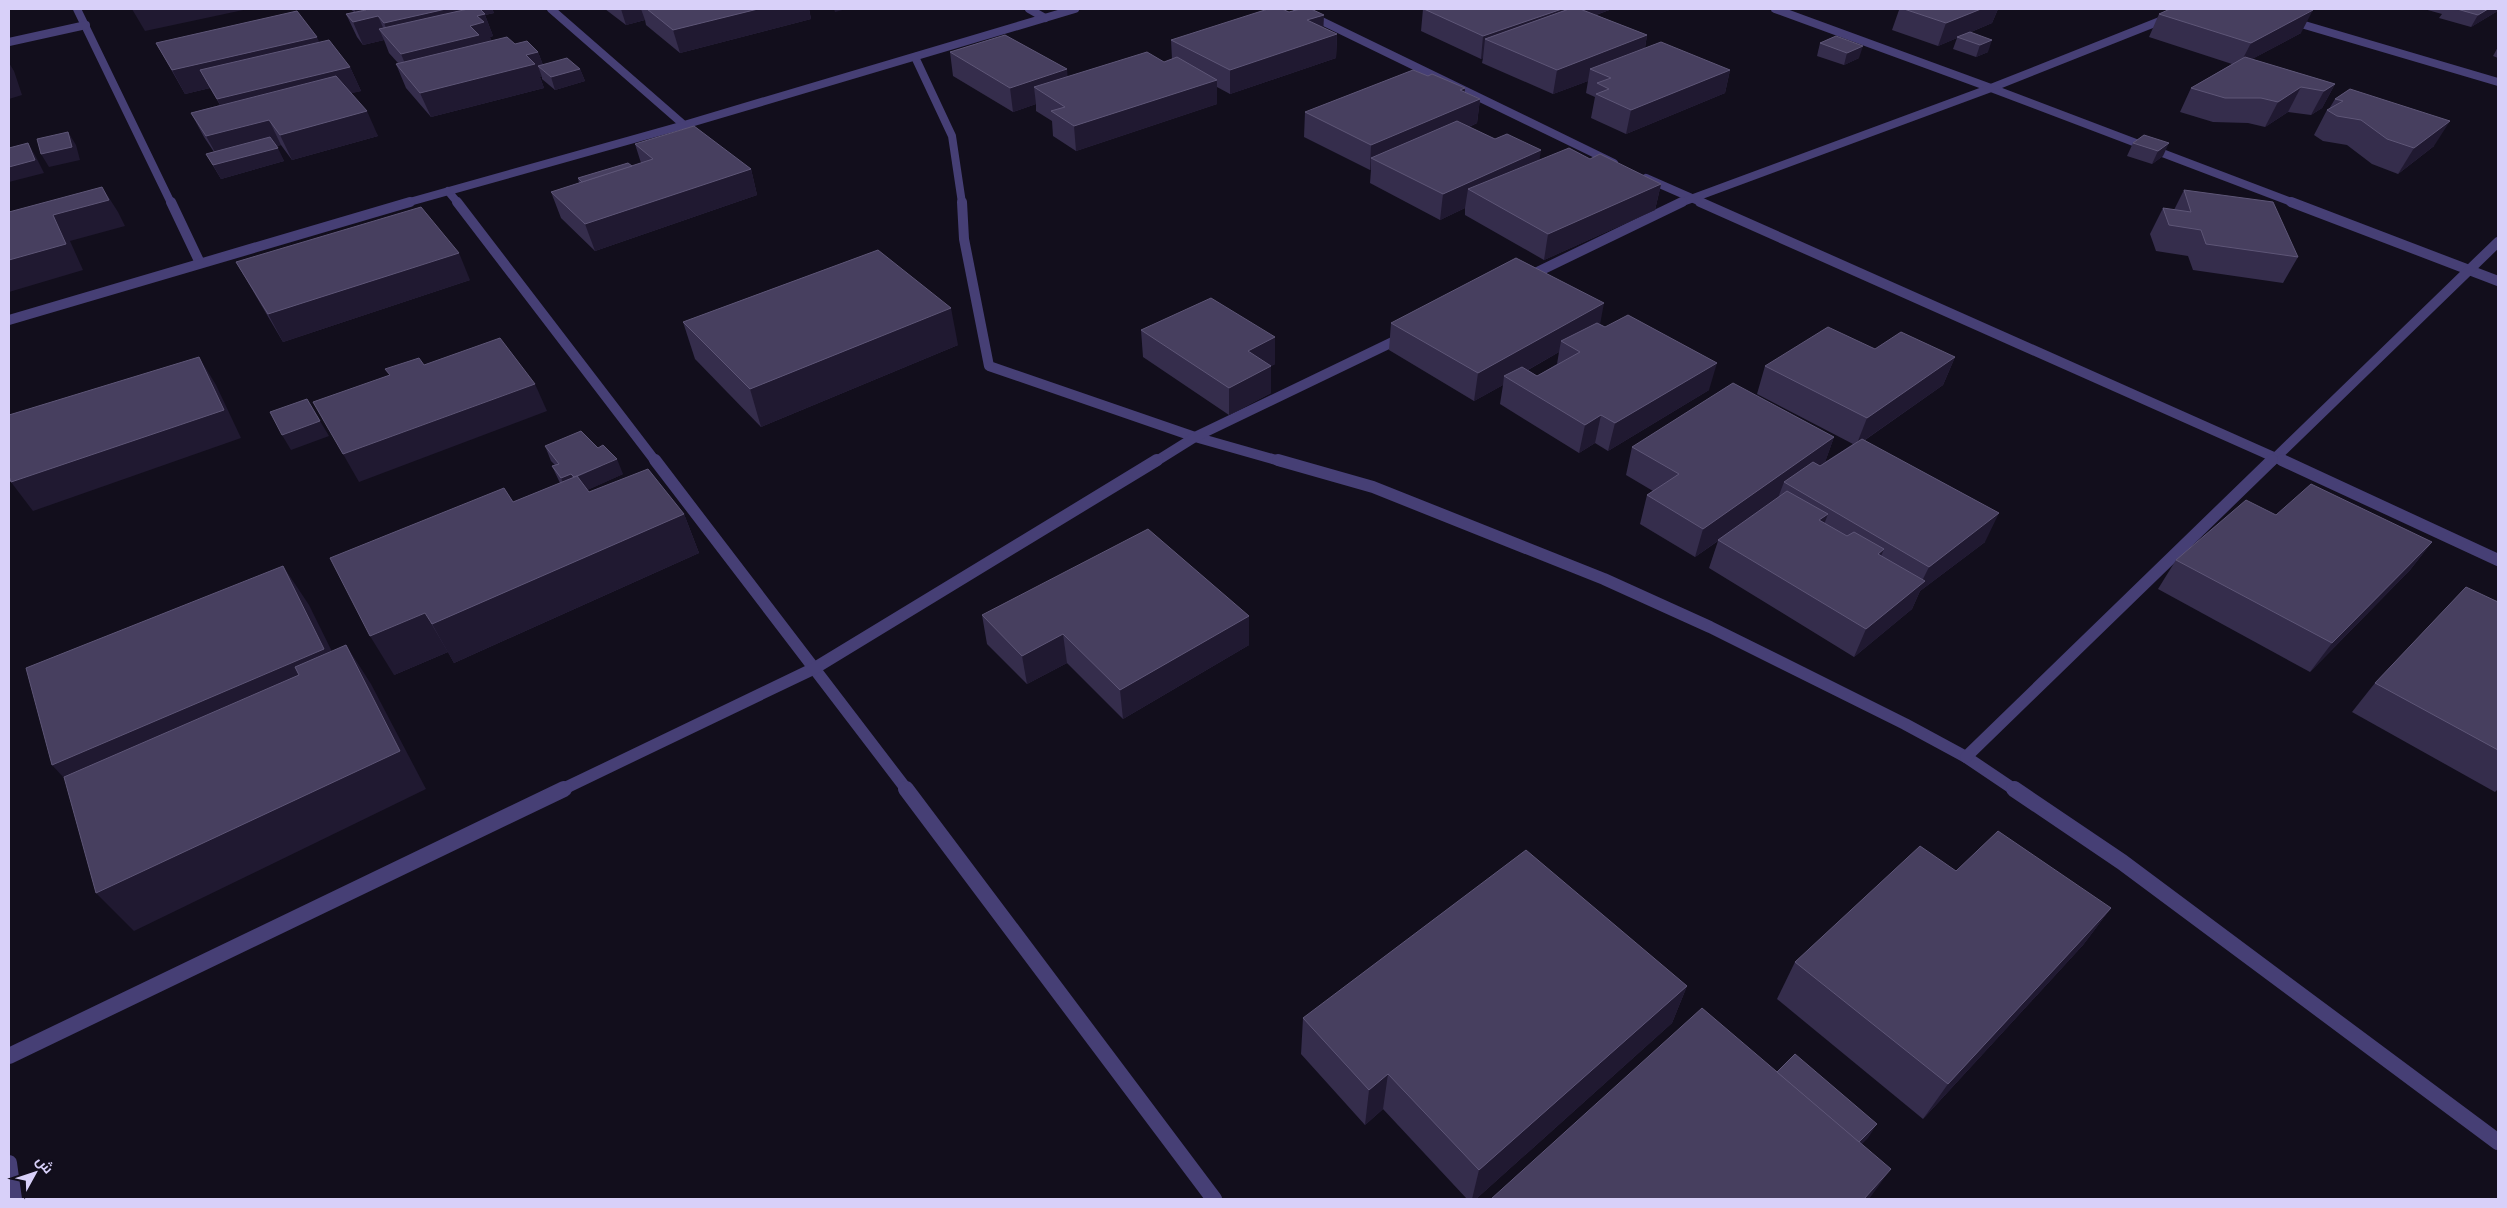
<svg xmlns="http://www.w3.org/2000/svg" width="2507" height="1208" viewBox="0 0 2507 1208" font-family="Cabin,Cairo,sans-serif">
<rect width="100%" height="100%" fill="#120e1c"/>
<g fill="none" stroke-linecap="round" stroke-linejoin="round">
<!-- street-far3 -->
<g stroke="#463f75" stroke-width="8">
<path d="M77,9l94,194"/>
<path d="M551,9l133,116"/>
<path d="M1029,9l16,9"/>
<path d="M1297,9l317,154"/>
<path d="M1775,9l216,79 303,115"/>
<path d="M2291,21l207,61"/>
<path d="M9,42l77,-17"/>
<path d="M915,57l37,79 10,67"/>
<path d="M1646,178l57,25"/>
<path d="M448,191l10,12"/>
<path d="M406,203l278,-78 391,-116"/>
<path d="M1680,203l311,-115 199,-79"/>
</g>
<!-- street-far2 -->
<g stroke="#463f75" stroke-width="10">
<path d="M171,202l29,61"/>
<path d="M457,202l199,260"/>
<path d="M962,202l2,37 25,127 206,71 88,25"/>
<path d="M1700,202l585,260"/>
<path d="M2291,202l207,79"/>
<path d="M1527,277l155,-75"/>
<path d="M9,320l401,-118"/>
<path d="M1155,462l40,-25 210,-101"/>
<path d="M2271,462l227,-220"/>
</g>
<!-- street-far1 -->
<g stroke="#463f75" stroke-width="12">
<path d="M655,460l252,330"/>
<path d="M1278,460l95,27 231,92 106,48 195,97 61,33 49,33"/>
<path d="M2282,460l216,100"/>
<path d="M1966,757l306,-297"/>
<path d="M561,790l254,-122 342,-208"/>
</g>
<!-- street -->
<g stroke="#463f75" stroke-width="16">
<path d="M906,789l308,410"/>
<path d="M2014,789l108,73 376,280"/>
<path d="M9,1056l555,-267"/>
<path d="M9,1163l5,36"/>
</g>
</g>
<!-- wall -->
<g fill="#352d4c" fill-rule="evenodd">
<path d="M350,9h142l2,4 -9,2 8,21 -3,1 1,4 24,3 23,8 5,13 37,4 5,12 -30,9 -13,-11v-2h-2l4,11 -113,29 -25,-29 -10,-24 2,-1 -9,-10 -5,-13 -21,5 -6,-8 -11,-23 8,-2z"/>
<path d="M605,9h204l2,10 -131,34 -34,-28 -1,-5 -19,5z"/>
<path d="M1423,9h189l-16,6 51,20 -2,13 85,22 -5,23 -99,41 -35,-16 4,-21 -9,-4 2,-12 -35,13 -71,-31 1,-5 -2,1 -60,-28z"/>
<path d="M1895,9h103l-6,14 -21,9 17,20 -12,5 -23,-8 4,-11 -19,8 -46,-16 7,-20z"/>
<path d="M2424,9h74l-2,3 -25,15 -32,-9 3,-4z"/>
<path d="M2159,14l142,19 -49,26 83,25 -13,24 -11,7 -23,-3 -23,15 -17,-4 -35,-1 -33,-10 11,-24 41,-24 -83,-27z"/>
<path d="M1323,28l14,6 -1,24 -106,36 -13,-7v17l-141,47 -23,-15 -1,-15 -16,-10v-7l-23,8 -60,-36 -3,-24 117,25 97,-15 8,-3 -1,-19z"/>
<path d="M1836,36l23,22 -15,7 -27,-9 3,-13z"/>
<path d="M320,42l30,25 11,24 -10,2 27,43 -86,24 -11,-15 -5,1 8,15 -63,18 -15,-25 8,-2 -10,-15 -13,-24 29,-8 -10,-17 -25,6 -29,-51z"/>
<path d="M2498,47v11l-5,-2z"/>
<path d="M1465,88v4l15,7 -3,24 -8,4 70,33 51,-1 71,25 -6,26 -111,50 -79,-45v-7l-25,12 -70,-37 1,-13h-1l-66,-33 1,-25z"/>
<path d="M2350,89l84,57 -36,28 -26,-10 -25,-19 -24,-4 -9,-6 13,-25 2,-1 6,-10z"/>
<path d="M2144,135l19,21 -11,8 -25,-8 6,-13z"/>
<path d="M635,144l116,25 6,26 -162,56 -34,-33 -10,-26 28,-9 -1,-5 54,-12 9,-3z"/>
<path d="M2184,190l114,67 -15,26 -90,-13 -5,-14 -32,-5 -6,-17 13,-26 11,2z"/>
<path d="M236,262l234,18 -187,62z"/>
<path d="M683,322l275,23 -197,82 -66,-68z"/>
<path d="M1391,323l209,1 109,66 -101,61 -13,-8 -16,10 -79,-49 3,-19 -29,16 -85,-51zM1559,352l-2,12 -20,12 -9,-6z"/>
<path d="M1141,330l134,7v27l-4,2v27l-42,22 -86,-58z"/>
<path d="M1875,349l80,8 -12,28 -78,55 120,102 -65,49 -8,18 -58,48 -145,-89 9,-27 -23,16 -55,-33 7,-29 6,-4 -27,-16 6,-28 202,-10 -9,25 28,-18 -96,-50 8,-28z"/>
<path d="M545,446l78,28 -36,16 2,2 95,22 15,39 -245,110 -6,-11 -54,23 119,-173 47,-19 -8,-17 3,-1 -4,-4z"/>
<path d="M2276,515l156,27 -22,28 -100,102 -152,-83 18,-29z"/>
<path d="M2498,602v187l-3,3 -143,-80 23,-29z"/>
<path d="M982,615l267,30 -126,74 -56,-56 -40,21 -40,-40z"/>
<path d="M1956,871l155,37 -28,37 -160,174 -146,-120 18,-37z"/>
<path d="M1687,986l-15,37 -196,176h-9l-84,-90 -18,16 -64,-71 2,-36z"/>
</g>
<!-- shaded-wall -->
<g fill="#201931">
<path d="M132,9h116l-103,22z"/>
<path d="M354,9h6l4,7 -6,1z"/>
<path d="M446,9h46l2,4 -9,2 8,21 -3,1 3,8 -82,33 -10,-24 69,-28 -76,20 -10,-23z"/>
<path d="M621,9h20l4,11 -19,5z"/>
<path d="M758,9h51l2,10 -131,34 -7,-23z"/>
<path d="M834,9h12l-11,3z"/>
<path d="M1562,9h13l-90,30 -2,19 -2,1 2,-23z"/>
<path d="M1580,9h32l-34,12z"/>
<path d="M1981,9h17l-6,14 -33,14h-2v1l-19,8 8,-23z"/>
<path d="M2488,9h10l-2,3 -25,15 7,-12z"/>
<path d="M2313,10l-12,23 -62,33 12,-23z"/>
<path d="M1324,15l-1,23 -16,-18z"/>
<path d="M378,16l10,23 -9,-10 5,11 -21,5 -10,-23z"/>
<path d="M1337,34l-1,24 -106,36v-24z"/>
<path d="M1647,35l-4,24 -53,10 -2,12 -35,13 4,-24z"/>
<path d="M317,37l11,23 -128,10 10,18 -25,6 -13,-24z"/>
<path d="M1992,40l-4,12 -12,5 4,-12z"/>
<path d="M1863,46l-4,12 -15,7 3,-12z"/>
<path d="M538,52l8,21 -8,-7 4,11h-2l4,11 -113,29 -11,-24 106,-38z"/>
<path d="M9,63l5,8 8,24 -13,4z"/>
<path d="M350,67l11,24 -131,33 -13,-25z"/>
<path d="M580,69l5,12 -30,9 -4,-13z"/>
<path d="M1067,69l2,24 -35,-6 2,17 -23,8 -3,-24z"/>
<path d="M1730,70l-5,23 -99,41 5,-24z"/>
<path d="M1217,80v24l-141,47 -2,-25z"/>
<path d="M2335,84l-13,24 -11,7 13,-24z"/>
<path d="M2301,87l-13,25 -23,15 13,-25z"/>
<path d="M1465,88l-2,18 17,-7 -3,24 -93,41 -13,-6v12h-1l1,-25 89,-55z"/>
<path d="M367,111l11,25 -86,24 -12,-25z"/>
<path d="M269,120l12,25 -61,16 -14,-25z"/>
<path d="M2450,121l-16,25 -36,28 16,-26z"/>
<path d="M68,132l8,13 4,15 -31,7 -8,-13z"/>
<path d="M28,143l8,14 8,16 -35,9v-15z"/>
<path d="M2169,143l-6,13 -11,8 6,-13z"/>
<path d="M278,148l6,13 -63,18 -8,-14z"/>
<path d="M1541,150l-4,25 -69,14 -3,19 -25,12 3,-26z"/>
<path d="M751,169l6,26 -162,56 -10,-27z"/>
<path d="M1661,184l-6,26 -111,50 4,-26z"/>
<path d="M102,187l16,25 7,14 -55,15 13,29 -74,22v-32l44,-45z"/>
<path d="M459,253l11,27 -187,62 -15,-28z"/>
<path d="M1604,303l-5,27 -38,11 -2,11 -49,28 -6,-4 -1,9 -29,16 4,-28z"/>
<path d="M951,308l7,37 -197,82 -11,-38z"/>
<path d="M1275,337v27l-4,2v27l-42,22v-27l19,-37z"/>
<path d="M199,357l17,28 25,53 -208,73 -22,-29z"/>
<path d="M1955,357l-12,28 -87,61 11,-28z"/>
<path d="M1717,363l-8,27 -101,61 7,-28z"/>
<path d="M535,384l12,27 -188,71 -16,-28z"/>
<path d="M1601,415l-6,28 -16,10 6,-28z"/>
<path d="M320,421l9,15 -38,14 -9,-15z"/>
<path d="M1834,437l-10,28 -40,17 -6,16 -83,59 8,-28z"/>
<path d="M617,459l6,15 -42,19 -6,-15z"/>
<path d="M571,474l7,15 -11,4 -6,-15z"/>
<path d="M1999,513l-14,29 -65,49 -8,18 -58,48 12,-28 54,-44 9,-18z"/>
<path d="M684,514l15,39 -245,110 -22,-39z"/>
<path d="M1828,514l-11,29 2,-23z"/>
<path d="M2432,542l-22,28 -100,102 22,-29z"/>
<path d="M1884,549l-12,29 6,-24z"/>
<path d="M283,566l26,39 41,83 -262,116 -36,-39z"/>
<path d="M425,613l23,39 -54,23 -24,-39z"/>
<path d="M1249,616v29l-126,74 -3,-29z"/>
<path d="M1063,634l4,29 -40,21 -5,-28z"/>
<path d="M346,645l25,39 55,105 -292,142 -38,-38z"/>
<path d="M2111,908l-28,37 -160,174 25,-35z"/>
<path d="M1687,986l-15,37 -196,176h-4l7,-29z"/>
<path d="M1388,1074l-5,35 -18,16 4,-35z"/>
<path d="M1877,1124l-9,14 -31,31 8,-13z"/>
<path d="M1891,1169l-22,30h-5z"/>
</g>
<!-- building -->
<g fill="#473f5f" stroke="#5e5677">
<path d="M365,9h81l-62,14 -6,-7 -25,6 -7,-8 20,-4z"/>
<path d="M468,9h12l5,5 -8,2 7,6 -14,4 9,9 -78,19 -22,-25z"/>
<path d="M647,9h111l-85,21z"/>
<path d="M1268,9h14l7,3 11,-3h11l13,6 -17,5 30,14 -107,36 -59,-30z"/>
<path d="M1424,9h138l-79,27z"/>
<path d="M1569,9h11l67,26 -90,35 -72,-31z"/>
<path d="M1904,9h77l-35,14z"/>
<path d="M2170,9h138l5,1 -62,33 -92,-29z"/>
<path d="M2457,9h31l-10,6z"/>
<path d="M297,11l20,26 -145,33 -16,-27z"/>
<path d="M1970,32l22,8 -12,5 -23,-8z"/>
<path d="M1005,35l62,34 -57,19 -60,-36z"/>
<path d="M1836,36l27,10 -16,7 -27,-10z"/>
<path d="M507,37l8,7 12,-3 11,11 -12,3 9,9 -115,29 -24,-29z"/>
<path d="M329,40l21,27 -133,32 -17,-29z"/>
<path d="M1661,42l69,28 -99,40 -35,-16 13,-5 -12,-6 14,-5 -21,-9z"/>
<path d="M1147,52l17,10 13,-5 40,23 -143,46 -23,-15 14,-4 -31,-20z"/>
<path d="M2245,57l90,27 -11,7 -23,-4 -23,15 -17,-4h-36l-34,-10z"/>
<path d="M567,58l13,11 -29,8 -13,-11z"/>
<path d="M1413,70l15,6 4,-2 33,14 -5,2 20,9 -109,46 -66,-33z"/>
<path d="M336,76l31,35 -87,24 -11,-15 -63,16 -15,-23z"/>
<path d="M2350,89l100,32 -36,27 -27,-9 -26,-19 -24,-4 -10,-6 16,-9 -8,-2z"/>
<path d="M1457,121l38,18 12,-5 34,16 -98,44 -72,-36z"/>
<path d="M694,126l57,43 -166,55 -34,-32 102,-33 -18,-15z"/>
<path d="M68,132l4,15 -31,7 -4,-15z"/>
<path d="M2144,135l25,8 -11,8 -25,-8z"/>
<path d="M270,137l8,11 -65,17 -7,-11z"/>
<path d="M28,143l7,17 -26,7v-19z"/>
<path d="M1569,148l21,11 10,-5 61,30 -113,50 -80,-45z"/>
<path d="M628,163l4,3 -50,16 -4,-4z"/>
<path d="M102,187l7,13 -56,15 13,29 -57,16v-48z"/>
<path d="M2184,190l89,12 25,55 -92,-13 -5,-14 -32,-5 -6,-17 28,4z"/>
<path d="M421,207l38,46 -191,61 -32,-52z"/>
<path d="M878,250l73,58 -201,81 -67,-67z"/>
<path d="M1516,258l88,45 -126,70 -87,-50z"/>
<path d="M1211,298l64,39 -27,14 23,15 -42,22 -88,-58z"/>
<path d="M1628,315l89,48 -102,60 -14,-8 -16,10 -81,-49 18,-9 15,9 43,-24 -19,-11 36,-18 8,4z"/>
<path d="M1828,327l47,22 26,-17 54,25 -88,61 -102,-52z"/>
<path d="M500,338l35,46 -192,70 -30,-52 77,-27 -5,-6 34,-11 5,7z"/>
<path d="M199,357l25,53 -213,72 -2,-6v-61z"/>
<path d="M1733,383l101,54 -131,92 -56,-34 32,-21 -47,-27z"/>
<path d="M307,399l13,22 -38,14 -12,-23z"/>
<path d="M581,431l17,17 5,-3 14,14 -40,17 -3,1 -3,-3 -10,4 -9,-12 7,-2 -14,-18z"/>
<path d="M1862,439l137,74 -70,54 -145,-85 29,-20 7,4z"/>
<path d="M648,469l36,45 -252,110 -7,-11 -55,23 -40,-78 174,-70 9,14 64,-26 12,16z"/>
<path d="M2311,484l121,58 -100,101 -156,-83 70,-60 30,15z"/>
<path d="M1787,491l41,23 -9,6 28,16 7,-4 30,17 -6,5 47,27 -59,48 -148,-89z"/>
<path d="M1148,529l101,87 -129,74 -57,-56 -41,22 -40,-41z"/>
<path d="M283,566l41,83 -272,116 -26,-97z"/>
<path d="M2466,587l32,15v148l-123,-67z"/>
<path d="M346,645l54,106 -304,142 -32,-116 235,-102 -4,-8z"/>
<path d="M1998,831l113,77 -163,176 -153,-122 125,-116 36,25z"/>
<path d="M1526,850l161,136 -208,184 -91,-96 -19,16 -66,-72z"/>
<path d="M1702,1008l189,161 -27,30h-373z"/>
<path d="M1795,1054l82,70 -18,18 -82,-70z"/>
</g>
<!-- border -->
<rect width="2507" height="1208" fill="none" stroke="#d8d0f9" stroke-width="20"/>
<!-- north arrow -->
<g transform="translate(35 1173) rotate(50)" stroke="#120e1c" stroke-width="4" paint-order="stroke">
<path d="M0-4L9 19L0 12L-9 19Z" fill="#d8d0f9"/>
<text y="-8" font-size="14" font-weight="bold" text-anchor="middle" fill="#d8d0f9">ش</text>
</g>
</svg>
